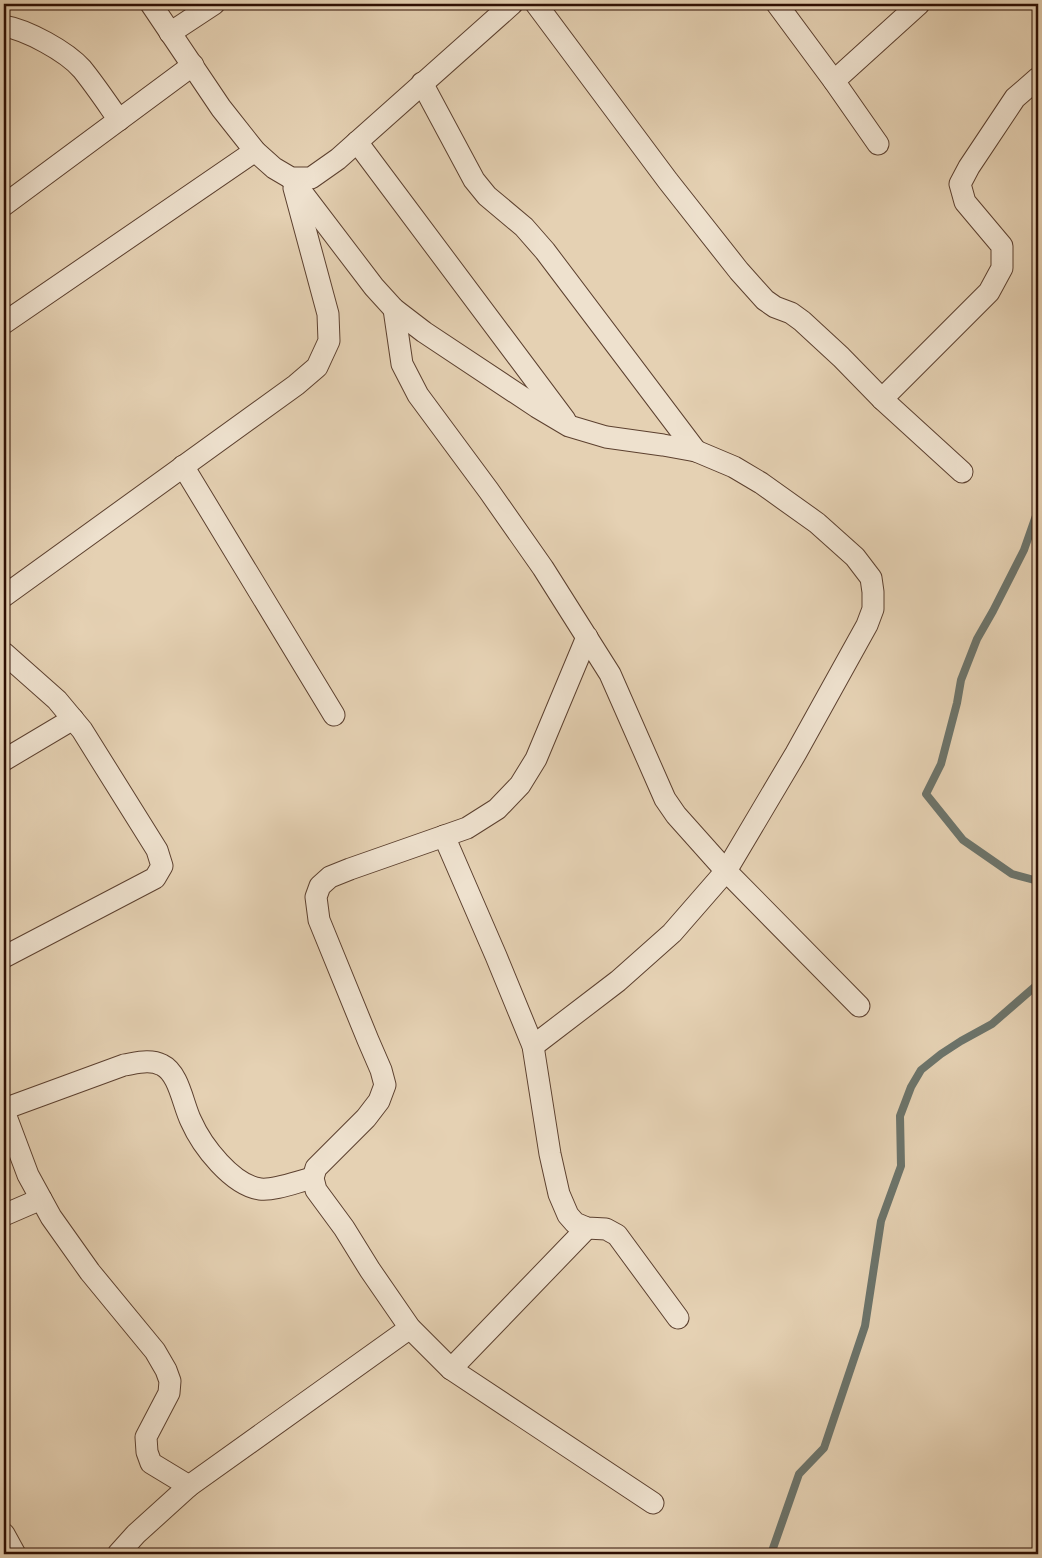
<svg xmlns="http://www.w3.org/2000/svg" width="1042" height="1558" viewBox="0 0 1042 1558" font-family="'EB Garamond',serif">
<rect width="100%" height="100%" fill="#e5d1b3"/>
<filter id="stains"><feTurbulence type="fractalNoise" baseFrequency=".004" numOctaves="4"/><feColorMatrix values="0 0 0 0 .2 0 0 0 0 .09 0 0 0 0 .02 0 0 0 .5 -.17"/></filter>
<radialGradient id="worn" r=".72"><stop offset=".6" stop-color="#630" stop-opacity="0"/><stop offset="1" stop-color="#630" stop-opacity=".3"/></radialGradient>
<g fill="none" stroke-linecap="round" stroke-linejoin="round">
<!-- stream -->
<g stroke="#6c746b" stroke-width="8">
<path d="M1038,510l-14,40 -31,61 -16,28 -16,41 -4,23 -16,61 -15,30 37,46 49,34 26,7"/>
<path d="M771,1554l28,-80 25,-26 41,-122 16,-105 20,-55 -1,-50 11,-29 10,-17 20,-16 20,-13 31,-17 46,-40"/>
</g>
<defs>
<g id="minor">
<path d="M151,4l70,104 34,43 19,17 17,10h20l27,-19 174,-155"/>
<path d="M536,4l132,177 71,90 26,29 10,7 16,6 11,8 39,36 41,42 80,73"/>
<path d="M777,4l57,77 44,63"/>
<path d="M4,26c23,4 62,25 78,43 13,16 25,34 37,51"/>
<path d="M170,33l44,-29"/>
<path d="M834,81l85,-77"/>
<path d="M422,83l52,97 13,16 37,31 21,24 151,200"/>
<path d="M357,142l208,278"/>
<path d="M291,178l83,109 20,22 30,23 113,75 32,19 37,11 57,8 33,6 38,16 27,16 56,40 38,34 16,21 2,14v17l-6,16 -71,128 -70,118 -54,62 -54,48 -85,65"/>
<path d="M4,205l189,-140"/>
<path d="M394,309l8,55 16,31 71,96 54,77 67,106 55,125 11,16 50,56 133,135"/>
<path d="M4,323l251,-172"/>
<path d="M882,399l107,-107 13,-24v-22l-37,-44 -5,-18 9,-17 46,-69 23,-20"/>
<path d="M183,466l151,249"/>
<path d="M4,596l292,-211 21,-18 12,-26 -1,-27 -34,-126"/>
<path d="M587,637l-51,122 -16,26 -23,24 -30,19 -117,41 -20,8 -10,9 -4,11 3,23 49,120 13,30 4,15 -6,16 -13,17 -50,50 -3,10 3,12 28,38 26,42 40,58 41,41 202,134"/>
<path d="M4,653l53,47 25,30 75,120 5,16 -7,12 -151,79"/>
<path d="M4,760l69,-41"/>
<path d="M444,836l52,120 37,90 17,108 9,40 9,21 7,8 12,5 19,1 11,6 61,83"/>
<path d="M4,1109l120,-44c13,-2 26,-6 38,0 17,8 21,40 29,56 11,25 41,64 69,68 14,2 39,-8 53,-11"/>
<path d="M4,1111l24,64 23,42 39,55 65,79 11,19 4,11 -1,12 -23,44 1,15 4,11 38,23"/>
<path d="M4,1215l37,-16"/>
<path d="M451,1369l136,-141"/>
<path d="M4,1534l11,20"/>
<path d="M118,1554l18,-20 53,-48 221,-158"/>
</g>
</defs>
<!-- minor casing -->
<use href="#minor" stroke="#5c402f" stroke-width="23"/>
<!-- minor -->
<use href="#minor" stroke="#eee1ce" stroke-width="21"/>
</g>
<!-- margin -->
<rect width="1042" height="1558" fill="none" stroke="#e5d1b3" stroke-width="20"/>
<rect x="5" y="5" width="1032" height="1548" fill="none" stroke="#2e0f03" stroke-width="2.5"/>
<rect x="10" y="10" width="1022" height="1538" fill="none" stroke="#2e0f03"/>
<rect width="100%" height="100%" filter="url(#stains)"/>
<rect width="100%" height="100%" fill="url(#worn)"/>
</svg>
